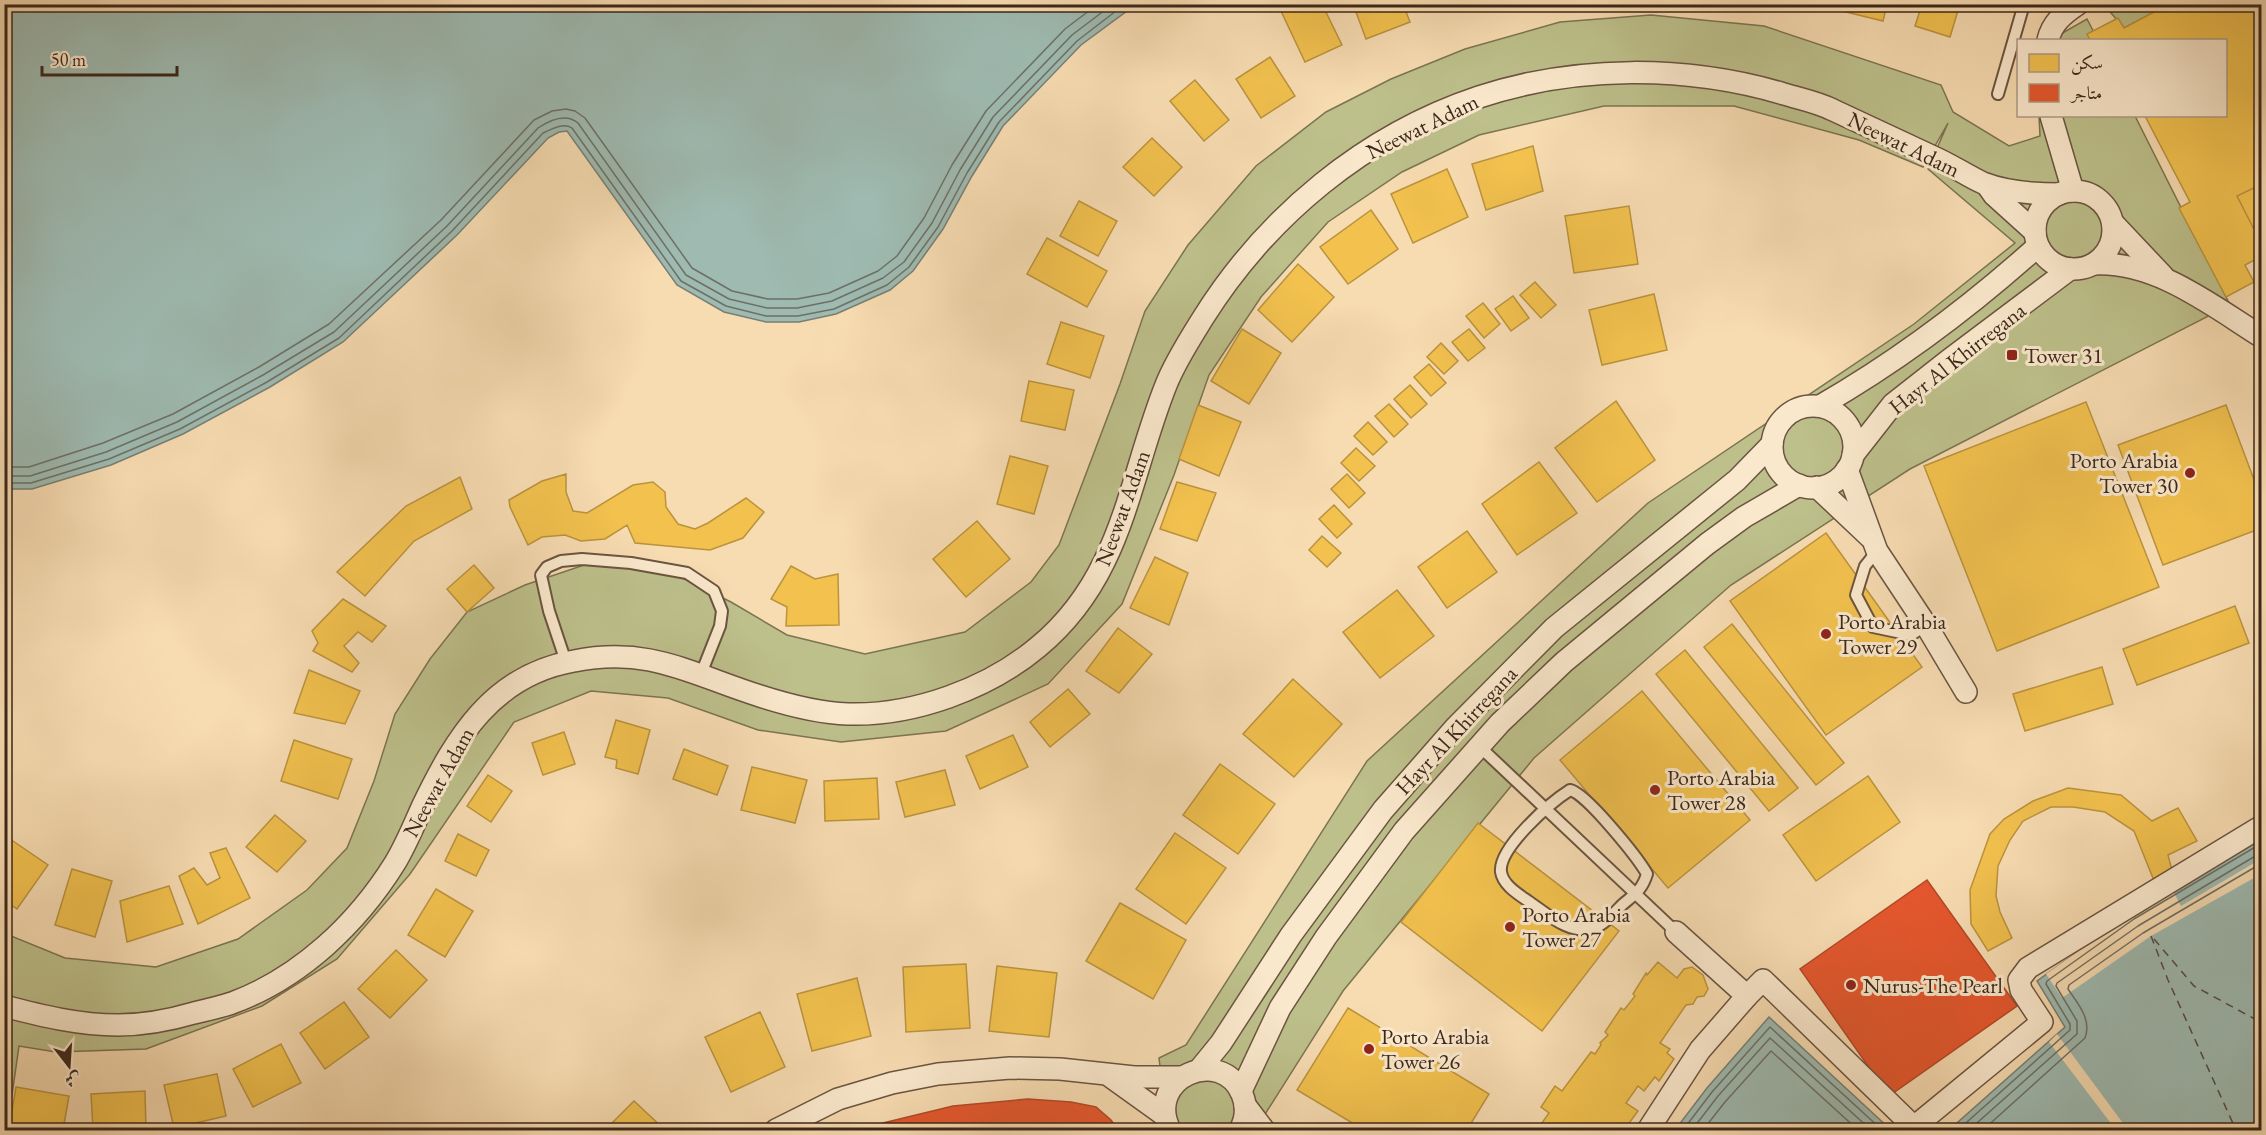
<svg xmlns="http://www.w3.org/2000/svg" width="2266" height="1135" viewBox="0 0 2266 1135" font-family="'EB Garamond',Amiri,serif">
<rect width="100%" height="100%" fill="#f7dbb1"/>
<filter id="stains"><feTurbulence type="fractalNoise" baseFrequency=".00333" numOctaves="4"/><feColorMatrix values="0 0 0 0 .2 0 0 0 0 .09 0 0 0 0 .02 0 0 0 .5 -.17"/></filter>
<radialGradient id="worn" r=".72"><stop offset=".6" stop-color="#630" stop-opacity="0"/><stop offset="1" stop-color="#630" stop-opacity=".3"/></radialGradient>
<!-- green -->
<g fill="#bdc08b" stroke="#7c7452" stroke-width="1.5">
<path d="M2108,4l61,1 -45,23 -19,-22z"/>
<path d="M1651,15l113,11 177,59 12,27 56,34 31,-10 -1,-20h96l95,189 -320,164 -179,116 -197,173 -191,233 -88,139h-87l-9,-72 27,-13 181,-284 281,-258 266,-179 101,-81 -87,-74 20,-46 -25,44 -64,-27 -125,-34h-130l-125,29 -77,37 -74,50 -67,75 -52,78 -35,100 -52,129 -74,80 -102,47 -105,11 -83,-12 -90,-32 -77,-7 -77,31 -104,152 -73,85 -75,47 -116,43 -90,3 -37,-6 -12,84h-3v-197l61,25 91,9 82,-28 69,-49 40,-42 27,-67 21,-67 35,-55 37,-47 58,-27 59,-20 80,4 67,33 56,33 78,19 100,-22 66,-50 28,-37 61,-161 25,-73 43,-66 68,-79 70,-54 65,-33 74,-30 95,-27z"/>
<path d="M2087,19l11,21h-48z"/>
</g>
<!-- water -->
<g fill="#9ebab1" stroke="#777f75" stroke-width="1.5">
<path d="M5,4h1130v1l-54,40 -78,81 -31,50 -29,53 -30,42 -23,19 -54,24 -37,8h-33l-42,-10 -47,-27 -110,-154 -8,1 -11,6 -91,97 -114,107 -73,45 -87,47 -72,31 -79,24h-27z"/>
<path d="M2261,836v294h-312l116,-103 -28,-46 94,-67z"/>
<path d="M1769,1017l122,113h-216l32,-42z"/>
</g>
<!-- pier -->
<g fill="#f7dbb1">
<path d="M2261,859v15l-110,62 -89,62 -16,-24 85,-60 41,-25 9,17z"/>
<path d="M2057,1034l71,96h-12l-67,-88z"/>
</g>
<!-- homes -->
<g fill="#f2c14e" stroke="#bb933e" stroke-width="1.5">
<path d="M1295,4h27l20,41 -37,17 -24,-51z"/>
<path d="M1353,4h50l7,18 -44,17z"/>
<path d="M1844,4h43l-4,17 -41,-10z"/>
<path d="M1922,4h38l-10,33 -35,-11z"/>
<path d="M2169,4h93v252l-17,9 9,17 -28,15 -47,-89 11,-6 -45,-86h81v-76h-136l-3,-6 31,-16 6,10z"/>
<path d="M1270,57l25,39 -34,22 -25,-39z"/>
<path d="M1195,80l34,40 -25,21 -34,-40z"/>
<path d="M1152,138l30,29 -28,29 -31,-29z"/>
<path d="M1533,146l10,45 -57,19 -14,-46z"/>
<path d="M1447,169l21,48 -55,26 -22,-49z"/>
<path d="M2262,184v61l-25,-49z"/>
<path d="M1079,201l38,20 -19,35 -38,-20z"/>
<path d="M1629,206l9,58 -64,9 -9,-57z"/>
<path d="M1371,210l27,39 -50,35 -28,-37z"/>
<path d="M1047,238l60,33 -20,36 -60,-33z"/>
<path d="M1298,264l36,33 -42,45 -34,-32z"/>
<path d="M1535,282l21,23 -15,13 -21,-23z"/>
<path d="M1654,294l13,56 -65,15 -13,-55z"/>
<path d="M1513,296l16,22 -18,13 -16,-22z"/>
<path d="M1483,303l17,21 -16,14 -18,-22z"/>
<path d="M1061,322l43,14 -14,42 -43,-14z"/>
<path d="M1242,329l39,24 -32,51 -38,-23z"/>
<path d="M1469,329l16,19 -17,13 -16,-19z"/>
<path d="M1441,343l17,18 -14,13 -17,-17z"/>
<path d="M1429,364l17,19 -15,13 -17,-19z"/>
<path d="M1029,381l45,9 -9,40 -44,-9z"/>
<path d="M1410,385l17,19 -16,14 -17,-19z"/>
<path d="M1616,401l39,59 -58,42 -42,-54z"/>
<path d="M2086,402l73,185 -162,64 -73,-185z"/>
<path d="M1389,404l19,20 -14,13 -19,-21z"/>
<path d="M1198,405l43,17 -22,54 -40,-17z"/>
<path d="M2226,405l36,96v27l-99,37 -45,-120z"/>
<path d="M1368,422l19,20 -14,13 -19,-19z"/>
<path d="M1356,448l19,18 -16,15 -18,-18z"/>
<path d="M1010,456l38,10 -14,48 -37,-10z"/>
<path d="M1539,462l38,51 -60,42 -35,-51z"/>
<path d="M566,474v18l7,19 14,2 46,-28 20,-3 12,10 1,15 12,17 17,5 13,-6 38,-25 18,14 -21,26 -33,12 -75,-7 -8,-18 -22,14 -24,2 -16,-6 -23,2 -14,8 -18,-38 -1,-7 33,-19z"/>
<path d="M1347,474l18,19 -16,15 -18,-19z"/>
<path d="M460,477l12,32 -58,32 -49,55 -28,-24 69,-66z"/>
<path d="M1177,482l39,11 -19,48 -37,-12z"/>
<path d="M1334,505l18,19 -15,14 -18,-19z"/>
<path d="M977,521l33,38 -44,38 -33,-38z"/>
<path d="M1467,531l30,41 -50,36 -29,-41z"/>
<path d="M1826,533l96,134 -96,68 -96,-134z"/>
<path d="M1322,536l19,17 -14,14 -18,-17z"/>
<path d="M1155,557l33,16 -19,52 -39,-17z"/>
<path d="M474,565l20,23 -27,24 -20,-23z"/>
<path d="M791,566l24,13 23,-5 1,51 -53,1 1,-19 -16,-8z"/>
<path d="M1397,590l37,46 -54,42 -37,-46z"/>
<path d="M343,599l43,27 -14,16 -14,-10 -14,14 15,17 -7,9 -39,-21 5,-8 -6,-12z"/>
<path d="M2235,606l14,37 -112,42 -14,-36z"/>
<path d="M1732,624l112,139 -28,22 -112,-138z"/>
<path d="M1118,628l34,26 -33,39 -33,-22z"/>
<path d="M1685,650l113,138 -29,23 -113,-137z"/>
<path d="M2102,667l11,37 -88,27 -12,-37z"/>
<path d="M309,670l51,21 -15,33 -51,-11z"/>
<path d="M1293,679l49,45 -48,53 -51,-43z"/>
<path d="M1068,689l22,25 -40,33 -20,-25z"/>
<path d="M1642,691l108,129 -82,68 -108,-128z"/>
<path d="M616,720l34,10 -12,44 -22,-6 1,-8 -12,-3z"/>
<path d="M564,732l11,32 -32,11 -11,-32z"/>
<path d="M1013,735l15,32 -48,22 -14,-33z"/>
<path d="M294,740l58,19 -14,40 -57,-18z"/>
<path d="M684,749l44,17 -11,29 -44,-16z"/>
<path d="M1220,764l55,40 -37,50 -55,-39z"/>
<path d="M752,767l55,13 -12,43 -54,-13z"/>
<path d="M945,770l10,35 -50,12 -9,-35z"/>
<path d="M488,775l24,16 -21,31 -24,-16z"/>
<path d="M1868,776l32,46 -84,59 -33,-46z"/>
<path d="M877,778l2,41 -54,2 -1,-40z"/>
<path d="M2068,788l53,7 31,26 26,-13 19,33 -29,14 6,23 -19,5 -21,-52 -29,-19 -32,-5h-22l-28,14 -13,19 -12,26 -2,30 4,16 12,26 -24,13 -17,-27 -1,-34 20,-56 14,-15 29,-18z"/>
<path d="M275,815l31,26 -29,31 -31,-25z"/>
<path d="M1478,823l141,108 -77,100 -141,-109z"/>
<path d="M1175,833l51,35 -40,56 -50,-35z"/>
<path d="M458,834l31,16 -13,26 -31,-15z"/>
<path d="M10,839l38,26 -31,44 -13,-9v-54z"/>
<path d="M226,848l24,50 -52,26 -19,-48 15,-8 13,17 13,-7 -10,-25z"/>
<path d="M72,869l40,12 -17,56 -40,-12z"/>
<path d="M169,886l14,38 -56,18 -7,-41z"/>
<path d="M436,889l37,22 -28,46 -37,-22z"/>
<path d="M1120,903l66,37 -33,59 -67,-38z"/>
<path d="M396,950l31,30 -37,38 -32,-29z"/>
<path d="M1658,962l19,16 7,-9 8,-2 11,8 5,14 -4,7 -7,1 -4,7 -7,1 -26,38 10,6 -3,4 7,6 -15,22 -4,-4 -11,14 -6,-5 -12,17 12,8 -14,19h-87l12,-17 -8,-6 14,-21 7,5 29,-39 4,2 6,-9 -1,-2 8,-8 -3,-3 16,-24 3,2 11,-14 -2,-2 13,-21 1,2z"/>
<path d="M966,964l4,64 -64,4 -3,-65z"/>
<path d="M997,966l60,7 -8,64 -60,-6z"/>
<path d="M857,978l14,58 -59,15 -15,-57z"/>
<path d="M344,1002l25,35 -44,32 -25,-36z"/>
<path d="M1348,1008l141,86 -22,36h-103l-67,-40z"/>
<path d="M760,1012l25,55 -54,25 -26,-55z"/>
<path d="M281,1044l20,39 -48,24 -20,-38z"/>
<path d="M217,1074l9,42 -52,12 -10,-43z"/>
<path d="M16,1087l53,9 -6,34 -54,-1z"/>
<path d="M145,1091l1,39h-53l-2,-36z"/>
<path d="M634,1101l31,29h-60z"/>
</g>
<!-- shops -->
<g fill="#e4572e" stroke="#b24928" stroke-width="1.5">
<path d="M1927,880l90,126 -128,90 -89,-127z"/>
<path d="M1028,1099l43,3 25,5 15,13 7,10h-253l18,-7 70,-17z"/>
</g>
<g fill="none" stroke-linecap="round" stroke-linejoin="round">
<!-- shore -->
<g stroke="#6d7066" stroke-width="1.5">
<path d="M4,467h25l74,-24 70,-29 86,-47 70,-43 112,-104 93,-100 18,-9 14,-2 9,2 10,7 107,150 40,23 36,8h29l32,-6 49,-22 19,-15 27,-38 28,-53 34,-54 79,-82 33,-25"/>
<path d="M4,476h26l76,-24 71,-30 86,-47 71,-43 113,-106 91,-98c12,-8 28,-15 40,-5l108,152 43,24 38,9h30l35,-7 51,-23 21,-16 28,-39 28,-53 33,-53 79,-82 41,-31"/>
<path d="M4,483h27l78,-24 71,-30 87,-47 72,-44 113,-107 91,-98c9,-4 20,-11 29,-5l109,153 45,25 40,10h32l36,-7 53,-24 22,-18 29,-40 29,-54 32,-51 78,-81 48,-37"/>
<path d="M1683,1130l29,-38 58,-65 112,103"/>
<path d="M1692,1130l26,-34 52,-58 101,92"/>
<path d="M1703,1130l22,-28 46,-51 87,79"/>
<path d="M1958,1130l112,-100v-6l-24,-40 1,-3 87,-62 128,-76"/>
<path d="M1969,1130l108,-96v-13l-21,-35 1,-3 81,-57 124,-74"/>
<path d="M1983,1130l102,-92c7,-19 -7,-34 -17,-49l1,-4 74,-52 119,-70"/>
</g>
<!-- ferry -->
<g stroke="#544c40" stroke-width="1.5" stroke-dasharray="8 6" stroke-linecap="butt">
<path d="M2151,936l17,44 68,150"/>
<path d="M2154,939l40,47 59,32 9,1"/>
</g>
<defs>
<g id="lane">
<path d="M1998,94l26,-90"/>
<path d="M1877,551l-12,15 -9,29 17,32 38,8 15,-10"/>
<path d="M566,662l-17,-51 -8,-36 6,-8 14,-6 21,-2 49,4 56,10 27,18 8,20 -2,15 -19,48"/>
<path d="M1479,746l197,186"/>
<path d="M1570,790c16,3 68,68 77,84 -5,16 -12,20 -25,31 -7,7 -18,20 -28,23 -24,8 -48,-15 -66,-27 -10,-7 -25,-16 -27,-29 -3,-24 50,-70 69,-82z"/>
</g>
<g id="street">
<path d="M2048,40c4,-17 15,-26 30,-36"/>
<path d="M2051,116l22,75"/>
<path d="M1987,185l7,10 41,37"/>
<circle cx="2074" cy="230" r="39"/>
<path d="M2113,223l50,53"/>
<path d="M2094,264c62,-3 117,41 168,73"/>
<path d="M1820,406c80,-46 149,-98 218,-160"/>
<circle cx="1813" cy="447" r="41"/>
<path d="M1853,455l40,-51 56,-44 121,-91"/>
<path d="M1847,469l30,82 49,74 40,67"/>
<path d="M1817,487l53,50"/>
<path d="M1747,996l16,-16 151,147 128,-105 -21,-32 -2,-10 9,-12 234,-142"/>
<path d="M4,1006c38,10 75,19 114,19 25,0 52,-5 76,-12 13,-3 26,-6 38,-10 68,-25 125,-79 163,-140 11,-18 19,-38 28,-58 33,-68 70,-130 151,-144 76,-15 116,13 186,35 28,9 58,17 88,18 65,2 140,-25 190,-67 85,-70 90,-167 128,-262 9,-23 24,-46 37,-67 64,-102 162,-183 276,-221 97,-32 207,-32 305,-3 16,5 33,8 49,16 35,16 70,33 105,49 15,7 30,17 45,24 23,9 52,11 76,11"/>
<path d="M1199,1070l22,-27 70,-108 92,-125 72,-82 99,-100 183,-148 35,-36"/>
<path d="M1111,1077l53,38"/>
<path d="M1241,1091l39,-83 46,-71 78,-106 96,-108 64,-61 143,-118 37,-27 55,-32"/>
<path d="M1245,1105l19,25"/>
<path d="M776,1130l62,-31 54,-16 46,-9 72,-6 50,1 74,8h48"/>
<path d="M1170,1130c-26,-52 51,-85 72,-36 5,12 4,25 -2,36"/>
<path d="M1648,1130l52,-80 47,-54 -71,-64"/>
</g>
</defs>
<!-- lane casing -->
<use href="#lane" stroke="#6b5440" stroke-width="14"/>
<!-- street casing -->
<use href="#street" stroke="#6b5440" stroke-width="24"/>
<!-- lane -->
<use href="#lane" stroke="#fae8cc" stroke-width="10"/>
<!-- street -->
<use href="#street" stroke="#fae8cc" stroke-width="21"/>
</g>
<!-- markers -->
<g fill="#8f2418" stroke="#fae8cc" stroke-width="2">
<rect x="2006" y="349" width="12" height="12" rx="3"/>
<circle cx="2190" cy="473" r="6"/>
<circle cx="1826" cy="634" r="6"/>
<circle cx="1655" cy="790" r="6"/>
<circle cx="1510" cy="927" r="6"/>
<circle cx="1851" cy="985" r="6"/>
<circle cx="1369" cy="1049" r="6"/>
</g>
<g text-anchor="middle" stroke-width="6" stroke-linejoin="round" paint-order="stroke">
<!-- street labels -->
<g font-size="22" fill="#3c271a" stroke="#fae8cc">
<text transform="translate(1422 126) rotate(-26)" y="8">Neewat Adam</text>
<text transform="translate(1904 144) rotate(26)" y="8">Neewat Adam</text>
<text transform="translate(1957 358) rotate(-38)" y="8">Hayr Al Khirregana</text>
<text transform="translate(1122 508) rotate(-70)" y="8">Neewat Adam</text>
<text transform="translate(1456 730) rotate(-47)" y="8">Hayr Al Khirregana</text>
<text transform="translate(438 782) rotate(-61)" y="8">Neewat Adam</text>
</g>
<!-- poi labels -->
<g font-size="22" fill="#3c271a" stroke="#fae8cc" text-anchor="start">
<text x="2024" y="363">Tower 31</text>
<text x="2178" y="468" text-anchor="end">Porto Arabia<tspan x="2178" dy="25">Tower 30</tspan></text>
<text x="1838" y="629">Porto Arabia<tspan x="1838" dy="25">Tower 29</tspan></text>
<text x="1667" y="785">Porto Arabia<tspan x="1667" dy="25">Tower 28</tspan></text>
<text x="1522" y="922">Porto Arabia<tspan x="1522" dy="25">Tower 27</tspan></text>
<text x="1863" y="993">Nurus-The Pearl</text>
<text x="1381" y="1044">Porto Arabia<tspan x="1381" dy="25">Tower 26</tspan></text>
</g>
</g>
<!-- margin -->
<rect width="2266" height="1135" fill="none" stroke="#f7dbb1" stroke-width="24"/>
<rect x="6" y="6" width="2254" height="1123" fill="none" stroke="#3c271a" stroke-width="3"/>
<rect x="12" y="12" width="2242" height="1111" fill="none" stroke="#3c271a" stroke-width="1.5"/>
<!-- legend -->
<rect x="2017" y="39" width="210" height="78" fill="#fae8cc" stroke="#ae9b85" stroke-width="1.5"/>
<rect x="2029" y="54" width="30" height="18" fill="#f2c14e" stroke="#ae9b85" stroke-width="1.5"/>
<text x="2071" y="69" font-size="18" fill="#3c271a">سكن</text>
<rect x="2029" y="84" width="30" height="18" fill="#e4572e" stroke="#ae9b85" stroke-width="1.5"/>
<text x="2071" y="99" font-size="18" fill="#3c271a">متاجر</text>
<!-- north arrow -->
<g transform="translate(69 1066) rotate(163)" stroke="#fae8cc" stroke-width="4.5" paint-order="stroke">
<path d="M0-4.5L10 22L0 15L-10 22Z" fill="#3c271a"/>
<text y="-9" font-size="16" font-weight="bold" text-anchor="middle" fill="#3c271a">ش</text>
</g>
<!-- scale -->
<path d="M42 66v9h135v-9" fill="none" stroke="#3c271a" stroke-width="3"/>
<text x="51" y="66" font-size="18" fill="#3c271a" stroke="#fae8cc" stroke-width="4.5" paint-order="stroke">50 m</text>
<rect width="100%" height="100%" filter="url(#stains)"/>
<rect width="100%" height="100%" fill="url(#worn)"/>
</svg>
